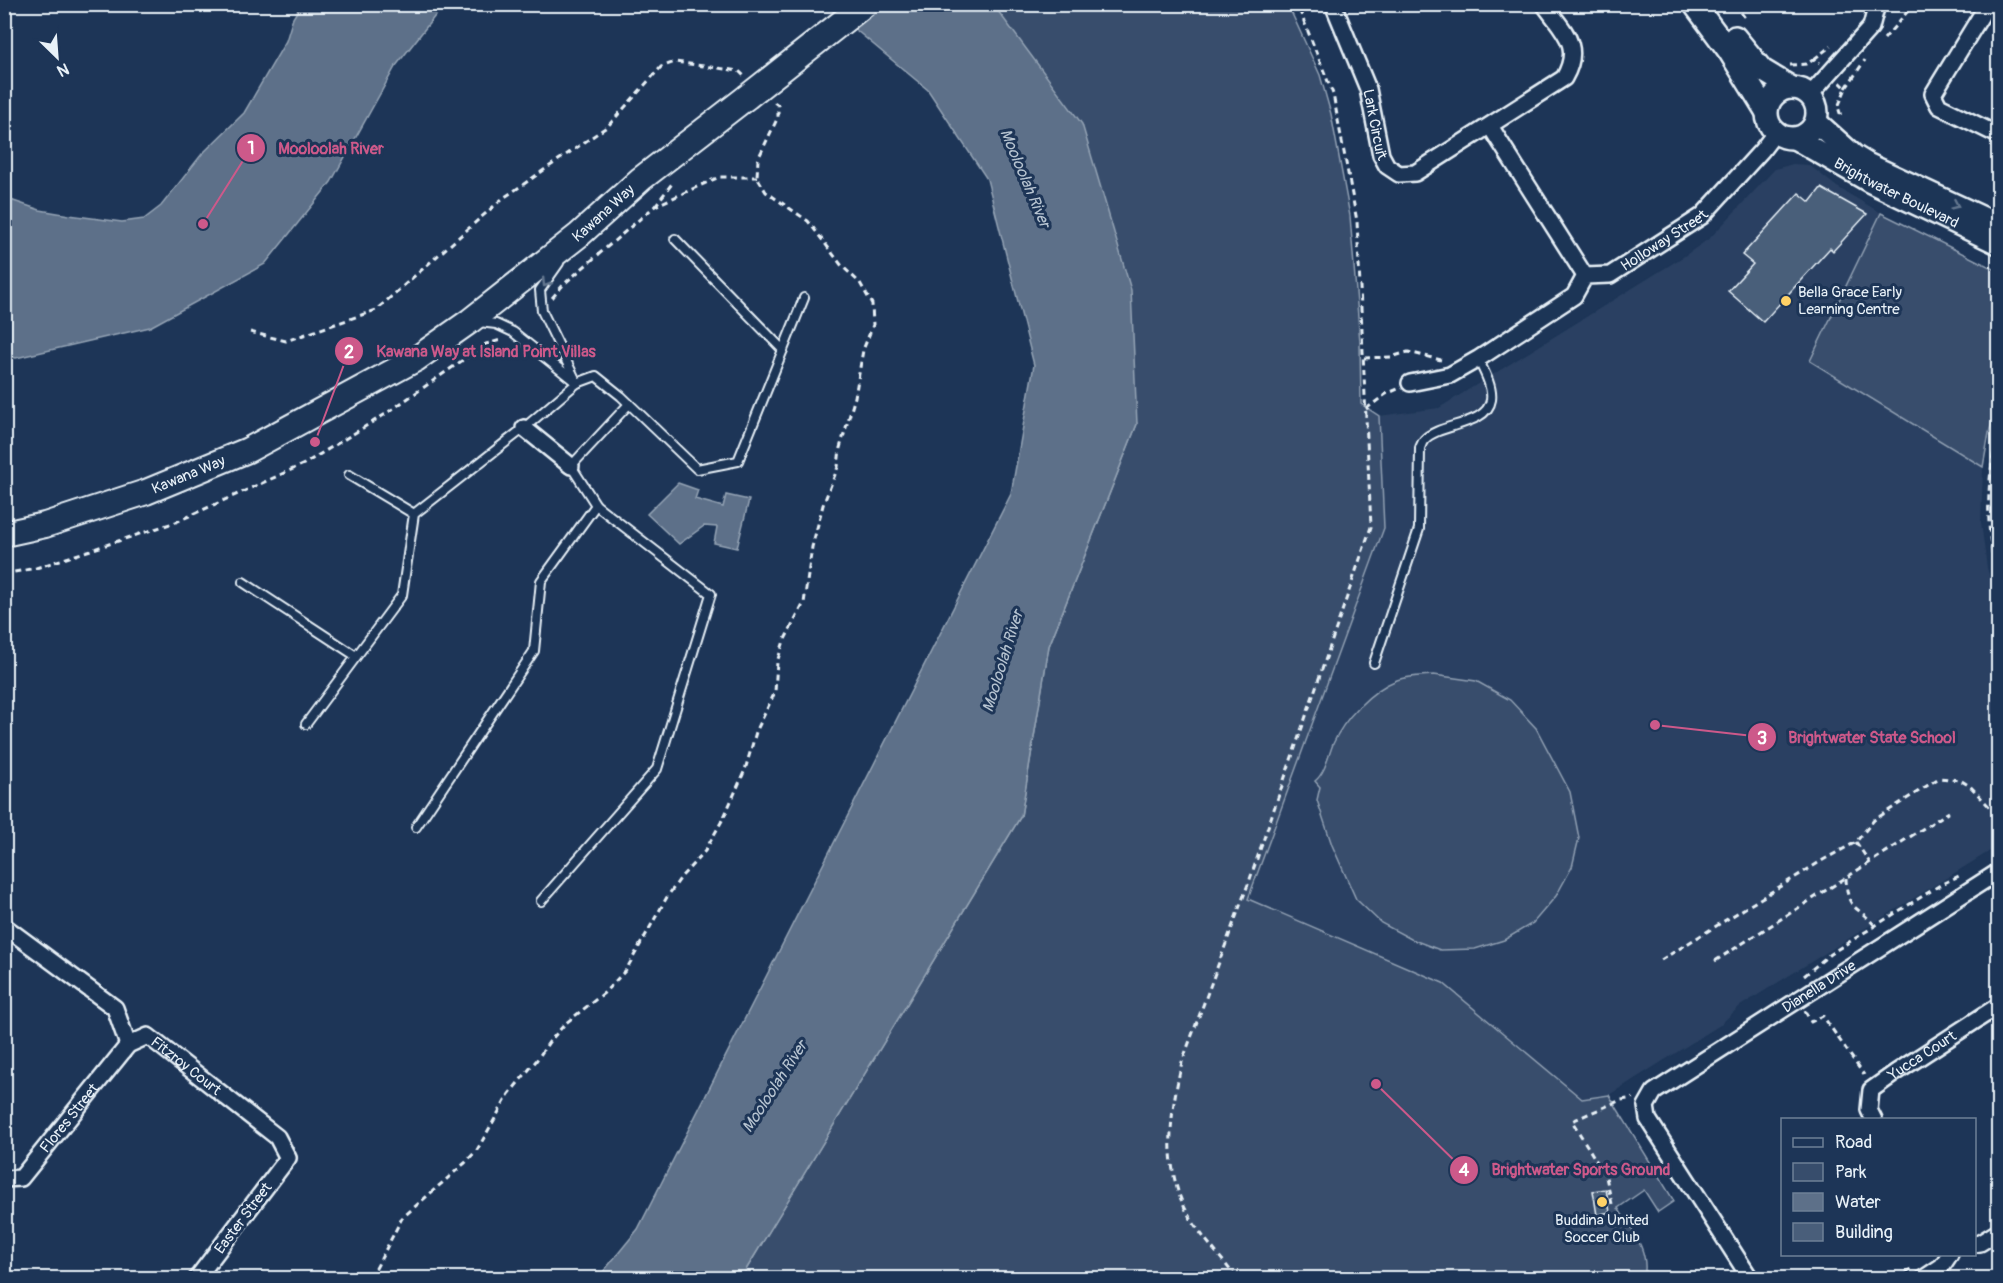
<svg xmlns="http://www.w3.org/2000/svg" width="2003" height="1283" viewBox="0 0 2003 1283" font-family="Pangolin,sans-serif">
<rect width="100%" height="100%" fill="#1d3557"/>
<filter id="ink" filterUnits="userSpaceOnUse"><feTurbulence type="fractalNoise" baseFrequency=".0167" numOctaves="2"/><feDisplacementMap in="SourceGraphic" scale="12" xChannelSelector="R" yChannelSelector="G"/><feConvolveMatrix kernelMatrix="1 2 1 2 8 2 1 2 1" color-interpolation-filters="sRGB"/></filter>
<g filter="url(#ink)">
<!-- built -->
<path fill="#2a4162" d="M1793,164l16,1 28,22 44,26 -71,148 173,106 -2,55 6,46 11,36v242l-258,160 -20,19 -111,70 -27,4 -139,-116 -195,-84 136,-371 -5,-112 60,-8 244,-151 27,-19 65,-69z"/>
<!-- green -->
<g fill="#374d6c" stroke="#909fb2" stroke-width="1.5">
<path d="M992,5h296l32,70 11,39 19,102 10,126 1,62 18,12 5,112 -136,371 195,84 139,116 27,-4 65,106 -16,11 -14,-22 -26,18c14,23 32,42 26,70h-903l280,-462 28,-170 88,-222 -139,-413z"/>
<path d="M1881,213l117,58v131l-9,31 -6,34 -173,-106z"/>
<path d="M1434,675l42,6 34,19 26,28 34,64 9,46 -7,29 -16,29 -23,27 -29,17 -29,9 -35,1 -29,-11 -30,-16 -25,-24 -24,-54 -15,-45 3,-13 -5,-6c10,-8 13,-24 18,-37 10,-24 38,-54 64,-64 11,-4 25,-4 37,-5z"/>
</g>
<!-- water -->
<g fill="#5d7089" stroke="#95a4b5" stroke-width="1.5">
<path d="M301,5h148l-7,2 -47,60 -64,115 -66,82 -115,63 -134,31 -11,-3v-157l35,12 29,5 53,7 22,-3 17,-13 41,-52 42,-41 42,-72 7,-23z"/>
<path d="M826,5h166l6,6 84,113 49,166 6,134 -88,222 -28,170 -280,462h-143l40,-49 373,-735 23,-129 -47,-186 -59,-89z"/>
<path d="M678,483l20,7 -3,9 28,8 3,-12 23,5 -12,48 -23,-5 3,-16 -13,-1 -25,18 -32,-30z"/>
</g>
<!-- building -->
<g fill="#495e7a" stroke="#e8f1f8" stroke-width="1.5">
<path d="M1821,188l46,26 -34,37 -3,-3 -67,74 -35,-31 25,-27 -11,-9 57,-62 11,9z"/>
<path d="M1606,1189l4,23 -13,3 -4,-24z"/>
</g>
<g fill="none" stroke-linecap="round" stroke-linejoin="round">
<defs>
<g id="lane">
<path d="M675,239l108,111"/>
<path d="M479,322l17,2 17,8 64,51 -35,-72 -2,-21 19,-27"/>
<path d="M349,475l65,39"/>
<path d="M243,582l113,74"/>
<path d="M1374,663l45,-134 1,-81c1,-2 2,-6 4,-8 15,-17 63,-14 67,-40 2,-13 -7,-29 -13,-41"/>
<path d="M306,724l96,-129 12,-81 110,-86 53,-45 19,-7 25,20 76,73 41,-8 66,-163"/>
<path d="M416,827l118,-176 7,-70 55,-76 -25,-39 58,-62"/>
<path d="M541,901l116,-132 54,-175 -115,-89"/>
</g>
<g id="street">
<path id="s1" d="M1333,4l35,85 13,66 6,11 12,8 16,-1 149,-95c19,-33 -1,-47 -20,-74"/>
<path d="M1988,4l-55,90 6,12 59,29"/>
<path d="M1810,95l61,-68 6,-23"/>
<path d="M1490,126l95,150"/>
<path id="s2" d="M1410,383l40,-8 28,-16 96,-63 11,-20 25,-1 92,-59 60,-66 13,-17"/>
<path d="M524,428l47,38"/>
<path d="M4,926l111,82 13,37"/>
<path id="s3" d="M1874,1120l-5,-10 2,-20 24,-17 103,-67"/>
<path id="s4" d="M4,1179l17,-1 107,-133 20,-9 129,101 11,21 -91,120"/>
<path d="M1974,1244l6,-1 18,-11"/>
<path id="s5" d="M1750,1278l-102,-159 -2,-13 8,-14 344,-220"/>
<path d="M1924,1278l18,-12 8,-12"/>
</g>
<g id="secondary">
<path d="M1694,4l35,47 37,60"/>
<path d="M1735,37l27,33 30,18"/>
<circle cx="1792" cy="113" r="25"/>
<path d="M1816,122l38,34 13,8 131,61"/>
<path id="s6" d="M1796,139l73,42 129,62"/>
</g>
<g id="primary">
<path id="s7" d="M4,534l41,-9 101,-33 102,-42 168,-91 54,-38 109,-86 62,-56 106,-82"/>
</g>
</defs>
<!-- lane casing -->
<use href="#lane" stroke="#e8f1f8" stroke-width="12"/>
<!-- street casing -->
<use href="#street" stroke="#e8f1f8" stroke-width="20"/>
<!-- secondary casing -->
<use href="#secondary" stroke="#e8f1f8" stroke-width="26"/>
<!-- primary casing -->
<use href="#primary" stroke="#e8f1f8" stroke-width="28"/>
<!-- path -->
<g stroke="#e8f1f8" stroke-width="3" stroke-dasharray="6 4.5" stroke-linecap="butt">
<path d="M1735,4l12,17"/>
<path d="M1884,39l30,-35"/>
<path d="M1814,59l17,-13"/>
<path d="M1790,65l17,-1 7,-5 6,4"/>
<path d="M1840,82l6,6 -8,19 4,12"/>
<path d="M1846,88l19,-28"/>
<path d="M655,206l19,-25"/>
<path d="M552,298l12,-14 91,-78 64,-29h38"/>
<path d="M250,332l36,9 90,-31 126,-111 106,-73 53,-59 14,-5 64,9 5,5"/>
<path d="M1364,358l27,-1 17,-5 33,8"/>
<path d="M1366,409l20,-15 12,-5"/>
<path d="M1998,433c-12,48 -13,99 0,147"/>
<path d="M4,574l32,-6 140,-46 128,-58 80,-49 102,-71 15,-4"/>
<path d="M1856,842l14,21"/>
<path d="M1846,878c1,34 11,26 29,48"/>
<path d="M1661,960l162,-100 33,-18 18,-22 65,-42 21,2 10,6 28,30"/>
<path d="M1715,961l234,-149"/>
<path d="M1804,976l26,-22 112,-70 17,-8"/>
<path d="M1805,1011l6,11 12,-6 41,59"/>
<path d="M1612,1204l-6,-27 -34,-56 49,-21 12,-2"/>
<path d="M371,1278l31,-60 63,-55 12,-13 32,-56 27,-33 13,-19 17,-19 38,-30 22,-23 41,-73 15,-21 23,-25 19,-34 21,-47 11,-38 19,-40 2,-30 7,-21 20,-38 8,-56 11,-42 15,-38 2,-19 15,-51 8,-47 10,-25 -1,-21 -12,-21 -18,-17 -34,-45 -42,-29 -9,-15 1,-18 20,-42v-12l-4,-3"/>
<path d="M1236,1278c-14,-20 -32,-38 -45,-59 -30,-48 -21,-105 -9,-157l68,-183 121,-352 -14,-306 -24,-127 -36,-90"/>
<path d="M1897,1278l14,-8"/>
</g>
<!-- lane -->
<use href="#lane" stroke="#1d3557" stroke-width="8"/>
<!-- street -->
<use href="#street" stroke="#1d3557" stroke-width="15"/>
<!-- secondary -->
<use href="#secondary" stroke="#1d3557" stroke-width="21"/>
<!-- primary -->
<use href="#primary" stroke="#1d3557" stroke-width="24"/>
<defs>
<path id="primary-bridge" d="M747,97l118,-93"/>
</defs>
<!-- primary-bridge casing -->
<use href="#primary-bridge" stroke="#e8f1f8" stroke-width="28" stroke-linecap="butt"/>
<!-- path-bridge -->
<path stroke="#e8f1f8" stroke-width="3" stroke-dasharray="6 4.5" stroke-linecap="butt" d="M884,10l6,-6"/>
<!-- primary-bridge -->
<use href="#primary-bridge" stroke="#1d3557" stroke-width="24"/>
</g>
<!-- one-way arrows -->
<defs><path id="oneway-chevron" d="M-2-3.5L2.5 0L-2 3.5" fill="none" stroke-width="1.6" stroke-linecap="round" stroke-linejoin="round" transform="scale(1.5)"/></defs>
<g stroke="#64778f">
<use href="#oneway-chevron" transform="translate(1955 205) rotate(24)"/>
<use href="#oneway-chevron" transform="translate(546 283) rotate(122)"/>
</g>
</g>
<!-- markers -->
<g fill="#ffd166" stroke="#1d3557" stroke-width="2">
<circle cx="1786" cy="301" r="6"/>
<circle cx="1602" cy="1202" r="6"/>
</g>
<g text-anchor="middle" stroke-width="6" stroke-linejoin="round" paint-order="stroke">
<!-- street labels -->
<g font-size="15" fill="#e8f1f8" stroke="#1d3557">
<text dy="5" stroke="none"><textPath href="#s1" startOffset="128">Lark Circuit</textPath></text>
<text dy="5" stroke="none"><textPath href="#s6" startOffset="114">Brightwater Boulevard</textPath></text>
<text dy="5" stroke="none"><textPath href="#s7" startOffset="687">Kawana Way</textPath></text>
<text dy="5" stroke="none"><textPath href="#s2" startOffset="300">Holloway Street</textPath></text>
<text dy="5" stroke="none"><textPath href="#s7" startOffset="194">Kawana Way</textPath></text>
<text dy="5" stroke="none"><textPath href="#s5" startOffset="414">Dianella Drive</textPath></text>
<text dy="5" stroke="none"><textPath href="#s3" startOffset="93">Yucca Court</textPath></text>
<text dy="5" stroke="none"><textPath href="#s4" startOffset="258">Fitzroy Court</textPath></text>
<text dy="5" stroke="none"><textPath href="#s4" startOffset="94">Flores Street</textPath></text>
<text transform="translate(243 1218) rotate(-53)" y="5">Easter Street</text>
</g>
<!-- poi labels -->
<g font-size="15" fill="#e8f1f8" stroke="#1d3557" text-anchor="start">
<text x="1798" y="297">Bella Grace Early<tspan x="1798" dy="17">Learning Centre</tspan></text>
<text x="1602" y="1225" text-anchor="middle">Buddina United<tspan x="1602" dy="17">Soccer Club</tspan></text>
</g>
<!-- water labels -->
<g font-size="16" font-style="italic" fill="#b7c4d1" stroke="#1d3557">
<text transform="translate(1026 178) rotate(67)" y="6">Mooloolah River</text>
<text transform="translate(1002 661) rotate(-73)" y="6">Mooloolah River</text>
<text transform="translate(774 1086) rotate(-57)" y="6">Mooloolah River</text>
</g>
</g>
<!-- callouts -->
<path fill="none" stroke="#cd598a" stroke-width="2" d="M203 224L251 148M315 442L349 351M1655 725L1762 737M1376 1084L1464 1170"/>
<g fill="#cd598a" stroke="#1d3557" stroke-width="2">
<circle cx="203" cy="224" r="6"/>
<circle cx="315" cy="442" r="6"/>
<circle cx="1655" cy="725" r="6"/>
<circle cx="1376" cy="1084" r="6"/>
<circle cx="251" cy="148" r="15"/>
<circle cx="349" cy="351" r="15"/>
<circle cx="1762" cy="737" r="15"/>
<circle cx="1464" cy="1170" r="15"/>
</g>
<g font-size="18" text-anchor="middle" font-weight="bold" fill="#fff">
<text x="251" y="154">1</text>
<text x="349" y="358">2</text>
<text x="1762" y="744">3</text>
<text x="1464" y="1176">4</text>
</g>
<g font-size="16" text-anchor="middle" font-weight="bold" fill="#cd598a" stroke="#1d3557" stroke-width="6" stroke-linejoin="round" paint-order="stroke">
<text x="331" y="154">Mooloolah River</text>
<text x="486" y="357">Kawana Way at Island Point Villas</text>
<text x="1872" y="743">Brightwater State School</text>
<text x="1581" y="1175">Brightwater Sports Ground</text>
</g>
<!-- margin -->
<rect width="2003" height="1283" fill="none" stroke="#1d3557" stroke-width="24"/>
<rect x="12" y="12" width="1979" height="1259" fill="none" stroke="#e8f1f8" stroke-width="2" filter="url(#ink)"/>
<!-- legend -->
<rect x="1781" y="1118" width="195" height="138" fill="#1d3557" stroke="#6e8097" stroke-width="1.5"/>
<rect x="1793" y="1138" width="30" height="9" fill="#1d3557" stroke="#6e8097" stroke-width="1.5"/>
<text x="1835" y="1148" font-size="18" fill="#e8f1f8">Road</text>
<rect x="1793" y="1163" width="30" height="18" fill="#374d6c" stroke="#6e8097" stroke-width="1.5"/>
<text x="1835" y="1178" font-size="18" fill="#e8f1f8">Park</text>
<rect x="1793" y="1193" width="30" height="18" fill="#5d7089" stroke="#6e8097" stroke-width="1.5"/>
<text x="1835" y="1208" font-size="18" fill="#e8f1f8">Water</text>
<rect x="1793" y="1223" width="30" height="18" fill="#495e7a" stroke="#6e8097" stroke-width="1.5"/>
<text x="1835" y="1238" font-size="18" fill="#e8f1f8">Building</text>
<!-- north arrow -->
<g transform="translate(57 57) rotate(155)" stroke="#1d3557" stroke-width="4.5" paint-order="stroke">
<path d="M0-4.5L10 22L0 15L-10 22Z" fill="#e8f1f8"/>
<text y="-9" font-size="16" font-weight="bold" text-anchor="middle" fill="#e8f1f8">N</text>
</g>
</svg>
